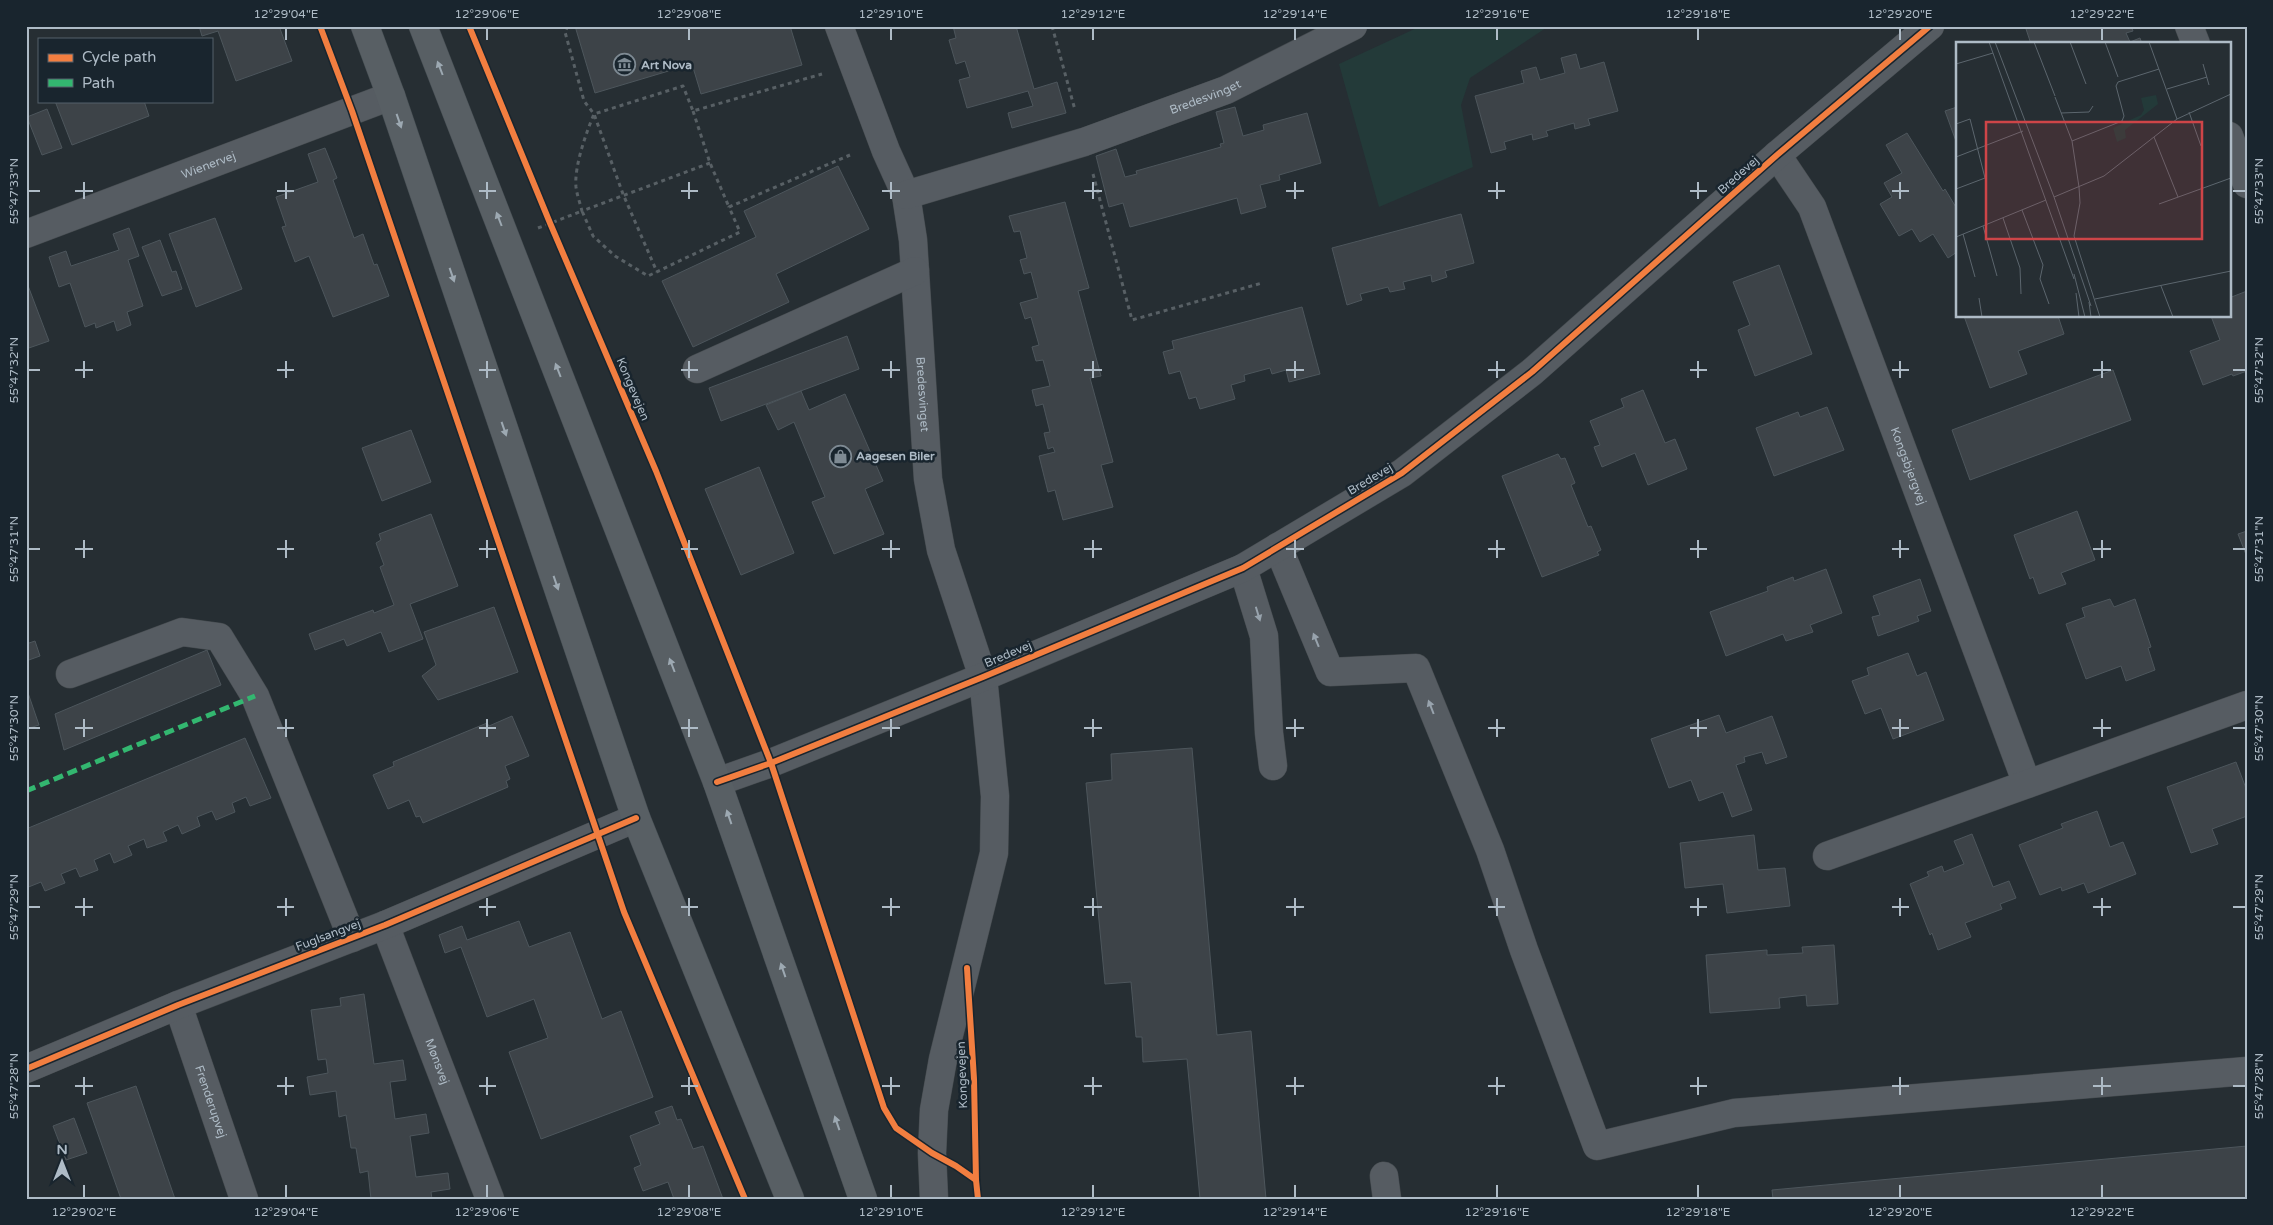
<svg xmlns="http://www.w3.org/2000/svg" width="2273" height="1225" viewBox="0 0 2273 1225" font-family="'Varela Round',sans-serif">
<rect width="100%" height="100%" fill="#262e33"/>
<!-- green -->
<path fill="#233a39" d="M1421,26h128l-79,52 -9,27 12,62 -94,40 -40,-143z"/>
<!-- building -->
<g fill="#3d4348" stroke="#4d565c">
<path d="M199,26h80l13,35 -56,20 -18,-50 -16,5z"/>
<path d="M575,26h215l12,39 -101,29 -9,-30 -97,29z"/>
<path d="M953,26h63l18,63 23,-7 9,31 -54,15 -4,-15 25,-7 -5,-15 -61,17 -8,-28 11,-3 -5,-16 -9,3 -7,-24 7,-2z"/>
<path d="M2033,26h98l2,5 -7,2 4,9 10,-4 2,6h-111l-5,-15z"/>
<path d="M1576,54l4,15 24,-7 14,49 -30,8 2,6 -15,4 -1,-6 -28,8 2,5 -15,4 -1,-6 -28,8 2,7 -15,4 -16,-57 49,-13 -3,-12 15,-4 4,13 25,-7 -4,-15z"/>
<path d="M55,101h89l5,15 -77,29z"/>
<path d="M1235,107l8,29 21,-6 -1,-5 44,-12 14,50 -42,12 1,5 -20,5 6,22 -25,7 -4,-16 -107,29 -7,-24 -14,4 -13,-51 20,-7 9,28 12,-3 -1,-3 85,-24 -1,-3 4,-1 -8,-31z"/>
<path d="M1957,107v37l-12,-33z"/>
<path d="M47,109l15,39 -20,7 -15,-38z"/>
<path d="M1907,133l36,58 2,-2 12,20v43l-9,6 -15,-24 -13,8 -8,-13 -13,7 -19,-32 12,-7 -8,-14 18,-10 -16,-28z"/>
<path d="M325,148l12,30 -4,2 21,58 9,-4 11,31 3,-1 12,32 -56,21 -24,-61 -14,6 -13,-35 4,-1 -10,-29 42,-15 -10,-28z"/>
<path d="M838,166l31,63 -93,45 13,28 -96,45 -31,-66 94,-44 -12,-26z"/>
<path d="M1065,202l24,86 -11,3 23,85 -11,2 23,84 -12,3 12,42 -50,13 -8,-30 -7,2 -9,-36 16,-4 -2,-5 -5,2 -4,-16 6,-1 -7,-28 -7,2 -4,-16 18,-4 -7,-26 -7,1 -4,-14 7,-2 -8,-28 -6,2 -5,-16 18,-5 -7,-26 -7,2 -4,-14 7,-2 -7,-27 -6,1 -5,-16z"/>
<path d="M1461,214l13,49 -29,8 2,6 -15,5 -1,-7 -28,7 2,7 -15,3 -2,-5 -28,7 2,6 -15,5 -15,-57z"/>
<path d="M215,218l27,71 -46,18 -27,-73z"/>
<path d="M129,228l10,28 -11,4 15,46 -16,6 4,13 -14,6 -3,-10 -18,7 -1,-5 -10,4 -15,-44 -11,4 -10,-30 17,-6 5,15 48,-16 -6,-16z"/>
<path d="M160,240l12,32 4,-1 6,18 -20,7 -20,-49z"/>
<path d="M1779,265l33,89 -57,22 -17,-46 12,-5 -17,-43z"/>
<path d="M27,283l22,58 -23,8v-65z"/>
<path d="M2247,291v80l-14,5 -1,-2 -29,11 -13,-34 30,-11 -9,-24h18v-18z"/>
<path d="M1302,307l18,67 -31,8 -3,-12 -14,4 -2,-6 -26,7 1,6 -14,4 4,14 -35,10 -4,-12 -7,2 -9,-28 -11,3 -6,-22 11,-3 -2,-8z"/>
<path d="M1964,316h94l6,18 -46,17 9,23 -37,14z"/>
<path d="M847,336l12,33 -138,52 -12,-33z"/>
<path d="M2113,370l18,50 -161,60 -18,-50z"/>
<path d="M1643,390l22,53 10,-4 12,30 -39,16 -13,-32 -33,14 -8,-20 6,-2 -10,-24 34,-14 -3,-8z"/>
<path d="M801,391l8,19 36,-16 38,87 -18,8 19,45 -50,20 -22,-52 13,-5 -31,-75 -16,8 -12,-25z"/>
<path d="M1827,407l17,43 -70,26 -18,-48 42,-16 2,5z"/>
<path d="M411,430l20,52 -49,19 -20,-53z"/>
<path d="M1558,454l3,5 4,-1 10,25 -4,2 17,42 3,-1 10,24 -4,2 2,3 -57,22 -40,-101z"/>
<path d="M759,467l35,86 -53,22 -36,-86z"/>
<path d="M2077,511l18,49 -34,13 5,11 -27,10 -6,-17 -3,2 -16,-44z"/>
<path d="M431,514l27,72 -48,18 13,35 -34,13 -8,-20 -34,14 -3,-7 -29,11 -6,-16 64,-24 1,3 20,-8 -14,-38 4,-2 -8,-22 5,-3 -2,-6z"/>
<path d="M2247,531v26l-9,-23z"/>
<path d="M1826,569l16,44 -32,12 3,7 -27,9 -3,-7 -57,22 -16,-44 58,-21 -1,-4 26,-10 1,4z"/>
<path d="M1920,579l11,32 -14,5 2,5 -41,15 -6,-19 8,-2 -7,-19z"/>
<path d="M2110,599l4,8 21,-8 16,48 -3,1 7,22 -29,11 -5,-15 -35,13 -20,-55 19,-7 -3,-9z"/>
<path d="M494,607l24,65 -80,28 -16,-24 14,-11 -12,-33z"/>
<path d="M35,641l5,15 -14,5v-17z"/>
<path d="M207,650l14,35 -157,65 -9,-36z"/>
<path d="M1908,653l9,23 9,-4 18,48 -51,19 -12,-31 -16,6 -13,-33 17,-6 -2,-7z"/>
<path d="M26,687l13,38 -13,4z"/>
<path d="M1719,715l7,18 46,-17 15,41 -21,7 -4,-12 -18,5 1,5 -9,3 16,45 -20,7 -9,-25 -24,9 -8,-21 -22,8 -18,-49z"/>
<path d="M512,716l17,40 -24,10 5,13 -4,2 2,6 -85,36 -3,-7 -4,1 -7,-17 -21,9 -15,-34 21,-9 -1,-4 94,-39 2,3z"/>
<path d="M245,738l26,60 -21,8 -4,-9 -14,6 3,9 -19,8 -4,-9 -15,6 3,9 -18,8 -4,-9 -15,7 4,9 -20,7 -3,-9 -16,7 4,9 -18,8 -4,-10 -16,7 4,10 -18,7 -4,-9 -15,6 4,9 -20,8 -4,-9 -15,6v-59z"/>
<path d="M1192,748l25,287 34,-4 15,168h-66l-13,-140 -44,3 -1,-25h-6l-5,-55 -26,2 -19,-201 26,-3 -1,-26z"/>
<path d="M2236,762l11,29v25l-35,13 6,15 -27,9 -24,-66z"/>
<path d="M2097,811l13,36 13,-5 13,32 -48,19 -4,-10 -22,8 -1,-4 -21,8 -21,-50 44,-17 -2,-4z"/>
<path d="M1972,834l21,53 16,-6 7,17 -16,6 2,5 -37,14 6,14 -33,13 -6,-17 -2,2 -20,-51 19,-8 -2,-4 15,-6 2,6 20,-8 -10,-23z"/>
<path d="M1754,835l4,35 27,-2 5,38 -63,7 -4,-29 -38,4 -5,-45z"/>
<path d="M519,921l10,26 41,-15 32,87 19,-8 32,86 -112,42 -32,-87 39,-14 -14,-39 -47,18 -26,-70 -16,6 -6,-18 23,-9 5,14z"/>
<path d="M1834,945l4,59 -31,2 -1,-11 -27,3 1,10 -70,5 -4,-58 61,-5v5l36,-2 -1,-6z"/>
<path d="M364,994l10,70 29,-4 3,20 -16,2 5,37 31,-5 3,19 -19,3 6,41 32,-4 2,16 -19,3 1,7h-61l-3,-28 -8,2 -4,-25h-5l-5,-33 -7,2 -3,-26 -26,4 -3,-18 21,-4 -2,-14 -8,1 -7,-50 30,-4 -1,-8z"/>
<path d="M136,1086l39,113h-54l-34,-96z"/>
<path d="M672,1106l5,14 4,-1 12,30 10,-3 20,53h-49l-6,-17 -25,9 -9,-23 7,-3 -11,-29 30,-12 -5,-12z"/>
<path d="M74,1118l13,35 -21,7 -13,-34z"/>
<path d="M2247,1146v53h-474l-1,-9z"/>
</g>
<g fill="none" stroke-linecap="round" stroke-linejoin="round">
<defs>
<g id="minor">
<path id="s1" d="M839,26l47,125 20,44 7,45 15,239 13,71 42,127 12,119 -1,57 -51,206 -9,51 -2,43 2,46"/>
<path d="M2189,26l7,18"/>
<path d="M2229,136l18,48"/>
<path id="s2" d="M1777,155l35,52 215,577"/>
<path id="s3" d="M906,195l178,-53 142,-52 127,-64"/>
<path id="s4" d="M26,234l365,-138"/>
<path d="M697,369l218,-98"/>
<path d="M1278,547l52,125 86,-4 74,182 34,100 73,196 137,-33 513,-42"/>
<path d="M1243,568l21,68 5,97 4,33"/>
<path d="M70,674l112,-42 37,5 36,59 97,242"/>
<path d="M717,782l54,-19 212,-86 260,-109 159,-95 130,-101 245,-217 153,-129"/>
<path d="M1827,856l420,-151"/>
<path id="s5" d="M385,925l105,274"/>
<path id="s6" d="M178,1005l66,194"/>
<path d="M26,1069l152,-64 207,-80 251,-107"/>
<path d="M1384,1176l3,23"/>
</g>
<g id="major">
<path d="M365,26l26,70 245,722 154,381"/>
<path d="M423,26l294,756 146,417"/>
</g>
</defs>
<!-- minor casing -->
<use href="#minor" stroke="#444a4e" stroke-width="29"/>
<!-- major casing -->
<use href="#major" stroke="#434b50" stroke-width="29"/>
<!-- path -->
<g stroke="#586065" stroke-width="3" stroke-dasharray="4 4" stroke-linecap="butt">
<path d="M568,26l-3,6 19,69 10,13 29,80 34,78"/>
<path d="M1052,26l23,84"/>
<path d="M693,111l17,52 19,44"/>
<path d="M710,163l-128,48c-2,-8 -5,-16 -6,-24 -2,-20 10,-54 18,-73l89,-28 10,25 129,-37"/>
<path d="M1093,174l39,146 130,-37"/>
<path d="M538,228l44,-17 11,25 22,20 33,20 92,-44 -11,-25 121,-52"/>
</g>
<!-- minor -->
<use href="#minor" stroke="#565c62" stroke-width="28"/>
<!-- major -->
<use href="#major" stroke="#585f64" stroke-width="28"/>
<!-- quiet -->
<path stroke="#33b770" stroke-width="5" stroke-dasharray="10 5" stroke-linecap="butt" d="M26,791l229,-95"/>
<defs>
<g id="cycleway">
<path d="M320,26l32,85 272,801 121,287"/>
<path d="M469,26l81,197 106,248 115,292 113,345 12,20 36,25 24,13 20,14 2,19"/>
<path d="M717,782l54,-19 212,-86 260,-109 159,-95 130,-101 245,-217 153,-129"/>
<path d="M967,968l7,111 2,101"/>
<path d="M26,1069l152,-64 207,-80 251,-107"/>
</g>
</defs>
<!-- cycleway casing -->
<use href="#cycleway" stroke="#19252e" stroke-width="9"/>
<!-- cycleway -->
<use href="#cycleway" stroke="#f27e40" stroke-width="6"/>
</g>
<!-- one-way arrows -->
<defs><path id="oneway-solid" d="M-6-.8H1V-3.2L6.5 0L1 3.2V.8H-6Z" transform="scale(1.25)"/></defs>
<g fill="#9da9b2">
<use href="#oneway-solid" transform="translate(440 68) rotate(-111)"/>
<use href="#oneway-solid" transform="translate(399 121) rotate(71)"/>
<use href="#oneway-solid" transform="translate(499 219) rotate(-111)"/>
<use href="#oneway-solid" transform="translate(452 275) rotate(71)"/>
<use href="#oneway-solid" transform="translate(558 370) rotate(-111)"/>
<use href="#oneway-solid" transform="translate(504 429) rotate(71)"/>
<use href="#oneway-solid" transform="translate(556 583) rotate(71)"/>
<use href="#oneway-solid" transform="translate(672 665) rotate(-111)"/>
<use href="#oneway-solid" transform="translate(729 817) rotate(-109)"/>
<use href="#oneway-solid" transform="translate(783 970) rotate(-109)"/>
<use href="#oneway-solid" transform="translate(837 1123) rotate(-109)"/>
</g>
<g fill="#98a3ad">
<use href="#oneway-solid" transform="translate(1258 614) rotate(73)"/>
<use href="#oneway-solid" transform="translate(1316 640) rotate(-112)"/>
<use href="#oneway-solid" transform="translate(1431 707) rotate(-111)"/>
</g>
<!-- ticks -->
<path fill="none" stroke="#aebbc6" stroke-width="2" d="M286,28v12M487,28v12M689,28v12M891,28v12M1093,28v12M1295,28v12M1497,28v12M1698,28v12M1900,28v12M2102,28v12M84,182v17M286,182v17M487,182v17M689,182v17M891,182v17M1093,182v17M1295,182v17M1497,182v17M1698,182v17M1900,182v17M28,191h12M75,191h18M277,191h17M479,191h17M681,191h17M882,191h18M1084,191h18M1286,191h18M1488,191h17M1690,191h17M1892,191h17M2233,191h13M84,361v17M286,361v17M487,361v17M689,361v17M891,361v17M1093,361v17M1295,361v17M1497,361v17M1698,361v17M1900,361v17M2102,361v17M28,370h12M75,370h18M277,370h17M479,370h17M681,370h17M882,370h18M1084,370h18M1286,370h18M1488,370h17M1690,370h17M1892,370h17M2093,370h18M2233,370h13M84,540v18M286,540v18M487,540v18M689,540v18M891,540v18M1093,540v18M1295,540v18M1497,540v18M1698,540v18M1900,540v18M2102,540v18M28,549h12M75,549h18M277,549h17M479,549h17M681,549h17M882,549h18M1084,549h18M1286,549h18M1488,549h17M1690,549h17M1892,549h17M2093,549h18M2233,549h13M84,719v18M286,719v18M487,719v18M689,719v18M891,719v18M1093,719v18M1295,719v18M1497,719v18M1698,719v18M1900,719v18M2102,719v18M28,728h12M75,728h18M277,728h17M479,728h17M681,728h17M882,728h18M1084,728h18M1286,728h18M1488,728h17M1690,728h17M1892,728h17M2093,728h18M2233,728h13M84,898v18M286,898v18M487,898v18M689,898v18M891,898v18M1093,898v18M1295,898v18M1497,898v18M1698,898v18M1900,898v18M2102,898v18M28,907h12M75,907h18M277,907h17M479,907h17M681,907h17M882,907h18M1084,907h18M1286,907h18M1488,907h17M1690,907h17M1892,907h17M2093,907h18M2233,907h13M84,1077v18M286,1077v18M487,1077v18M689,1077v18M891,1077v18M1093,1077v18M1295,1077v18M1497,1077v18M1698,1077v18M1900,1077v18M2102,1077v18M28,1086h12M75,1086h18M277,1086h17M479,1086h17M681,1086h17M882,1086h18M1084,1086h18M1286,1086h18M1488,1086h17M1690,1086h17M1892,1086h17M2093,1086h18M2233,1086h13M84,1185v13M286,1185v13M487,1185v13M689,1185v13M891,1185v13M1093,1185v13M1295,1185v13M1497,1185v13M1698,1185v13M1900,1185v13M2102,1185v13"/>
<!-- icons -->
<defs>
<symbol id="museum-ring" viewBox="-11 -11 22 22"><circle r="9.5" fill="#19252e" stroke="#7e8a93" stroke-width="1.5"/><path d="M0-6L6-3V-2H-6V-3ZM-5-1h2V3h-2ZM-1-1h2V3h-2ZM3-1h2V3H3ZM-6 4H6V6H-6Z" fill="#7e8a93"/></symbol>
<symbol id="shop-ring" viewBox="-11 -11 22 22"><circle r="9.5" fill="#19252e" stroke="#7e8a93" stroke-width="1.5"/><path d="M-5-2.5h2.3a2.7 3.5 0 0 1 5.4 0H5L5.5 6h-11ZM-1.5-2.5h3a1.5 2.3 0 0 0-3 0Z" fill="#7e8a93"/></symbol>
</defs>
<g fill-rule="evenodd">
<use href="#museum-ring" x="612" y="52" width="25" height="25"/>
<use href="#shop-ring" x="828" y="444" width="25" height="25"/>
</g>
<g text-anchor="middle" stroke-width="5" stroke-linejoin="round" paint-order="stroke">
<!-- poi labels -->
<g font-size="12" font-weight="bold" fill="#aebbc6" stroke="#19252e" text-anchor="start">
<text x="641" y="69">Art Nova</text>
<text x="856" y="460">Aagesen Biler</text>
</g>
<!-- street labels -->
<g font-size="12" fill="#aebbc6" stroke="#19252e">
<text dy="4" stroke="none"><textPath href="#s3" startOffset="315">Bredesvinget</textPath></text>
<text dy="4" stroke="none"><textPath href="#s4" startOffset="195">Wienervej</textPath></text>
<text transform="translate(1738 175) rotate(-42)" y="4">Bredevej</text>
<text transform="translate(633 389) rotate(67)" y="4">Kongevejen</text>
<text dy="4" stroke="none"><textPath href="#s1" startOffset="382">Bredesvinget</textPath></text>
<text dy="4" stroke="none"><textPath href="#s2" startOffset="339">Kongsbjergvej</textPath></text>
<text transform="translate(1370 479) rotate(-31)" y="4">Bredevej</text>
<text transform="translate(1008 654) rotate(-23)" y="4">Bredevej</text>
<text transform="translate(328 935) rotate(-21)" y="4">Fuglsangvej</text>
<text dy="4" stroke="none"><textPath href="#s5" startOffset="146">Mønsvej</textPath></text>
<text transform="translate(962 1075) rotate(-92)" y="4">Kongevejen</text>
<text dy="4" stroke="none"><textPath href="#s6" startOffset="102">Frenderupvej</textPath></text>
</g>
</g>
<!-- overview -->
<g transform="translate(1956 42)">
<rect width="275" height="275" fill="#262e33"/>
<path d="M200,53l2,9 -33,26 1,8 -9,4 -4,-14 28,-13 3,-5 -3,-12z" fill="#233a39"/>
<path fill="none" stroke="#5c666e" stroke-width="1" d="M33,0l85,237M39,0l59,155 37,109M78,0l21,54M114,0l16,42M149,0l13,35M193,0l28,77M0,22l37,-11M247,22l6,21M211,47l40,-12M99,55l17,44 7,46 1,16 -6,33 26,81M233,70l12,34M105,71l28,-1 4,-6M0,82l14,-5 15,59 -29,11M198,95l24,60M116,99l50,-20 2,-5 -8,-30 2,-4 41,-13M0,115l67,-26M98,155l50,-21 73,-57 54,-25M203,162l72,-26M66,168l21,55 -3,14 9,25M47,176l17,50 1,26M27,184l14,50M7,192l12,43M0,195l90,-37M118,232l11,43M205,244l12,31M120,251l3,24M23,256l3,19M139,257l136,-28M133,260l2,15"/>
<path fill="#ce4548" fill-opacity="0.15" stroke="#ce4548" stroke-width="2.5" d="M30,80h216v117h-216z"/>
<rect width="275" height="275" fill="none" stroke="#aebbc6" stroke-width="2.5"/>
</g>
<!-- border -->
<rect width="2273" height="1225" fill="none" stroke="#19252e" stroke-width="55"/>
<!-- legend -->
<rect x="38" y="38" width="175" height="65" fill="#19252e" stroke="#55616b"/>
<rect x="48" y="54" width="25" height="8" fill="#f27e40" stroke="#55616b"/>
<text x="82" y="62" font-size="15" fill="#aebbc6">Cycle path</text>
<rect x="48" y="79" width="25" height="8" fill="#33b770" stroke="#55616b"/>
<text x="82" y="88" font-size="15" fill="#aebbc6">Path</text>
<!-- north arrow -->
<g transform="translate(62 1162)" stroke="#19252e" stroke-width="4" paint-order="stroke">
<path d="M0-4L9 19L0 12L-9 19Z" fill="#aebbc6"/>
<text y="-8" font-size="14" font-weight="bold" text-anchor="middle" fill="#aebbc6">N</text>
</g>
<rect x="28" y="28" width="2218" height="1170" fill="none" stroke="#aebbc6" stroke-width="2"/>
<g font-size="12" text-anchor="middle" fill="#aebbc6">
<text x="286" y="18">12°29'04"E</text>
<text x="487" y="18">12°29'06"E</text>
<text x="689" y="18">12°29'08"E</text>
<text x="891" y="18">12°29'10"E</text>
<text x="1093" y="18">12°29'12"E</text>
<text x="1295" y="18">12°29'14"E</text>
<text x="1497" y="18">12°29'16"E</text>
<text x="1698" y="18">12°29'18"E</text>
<text x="1900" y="18">12°29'20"E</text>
<text x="2102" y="18">12°29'22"E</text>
<text transform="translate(14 191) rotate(-90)" y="4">55°47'33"N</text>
<text transform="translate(2259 191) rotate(-90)" y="4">55°47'33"N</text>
<text transform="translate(14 370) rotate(-90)" y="4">55°47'32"N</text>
<text transform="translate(2259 370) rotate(-90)" y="4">55°47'32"N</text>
<text transform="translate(14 549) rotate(-90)" y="4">55°47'31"N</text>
<text transform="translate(2259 549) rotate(-90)" y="4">55°47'31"N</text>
<text transform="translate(14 728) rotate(-90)" y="4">55°47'30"N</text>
<text transform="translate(2259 728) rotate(-90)" y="4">55°47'30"N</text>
<text transform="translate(14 907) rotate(-90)" y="4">55°47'29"N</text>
<text transform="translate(2259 907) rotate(-90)" y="4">55°47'29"N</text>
<text transform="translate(14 1086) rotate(-90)" y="4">55°47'28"N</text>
<text transform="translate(2259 1086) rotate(-90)" y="4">55°47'28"N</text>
<text x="84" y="1216">12°29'02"E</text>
<text x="286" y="1216">12°29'04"E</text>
<text x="487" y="1216">12°29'06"E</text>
<text x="689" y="1216">12°29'08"E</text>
<text x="891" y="1216">12°29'10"E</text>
<text x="1093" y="1216">12°29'12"E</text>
<text x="1295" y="1216">12°29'14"E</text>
<text x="1497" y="1216">12°29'16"E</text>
<text x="1698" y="1216">12°29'18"E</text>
<text x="1900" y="1216">12°29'20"E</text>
<text x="2102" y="1216">12°29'22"E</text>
</g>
</svg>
